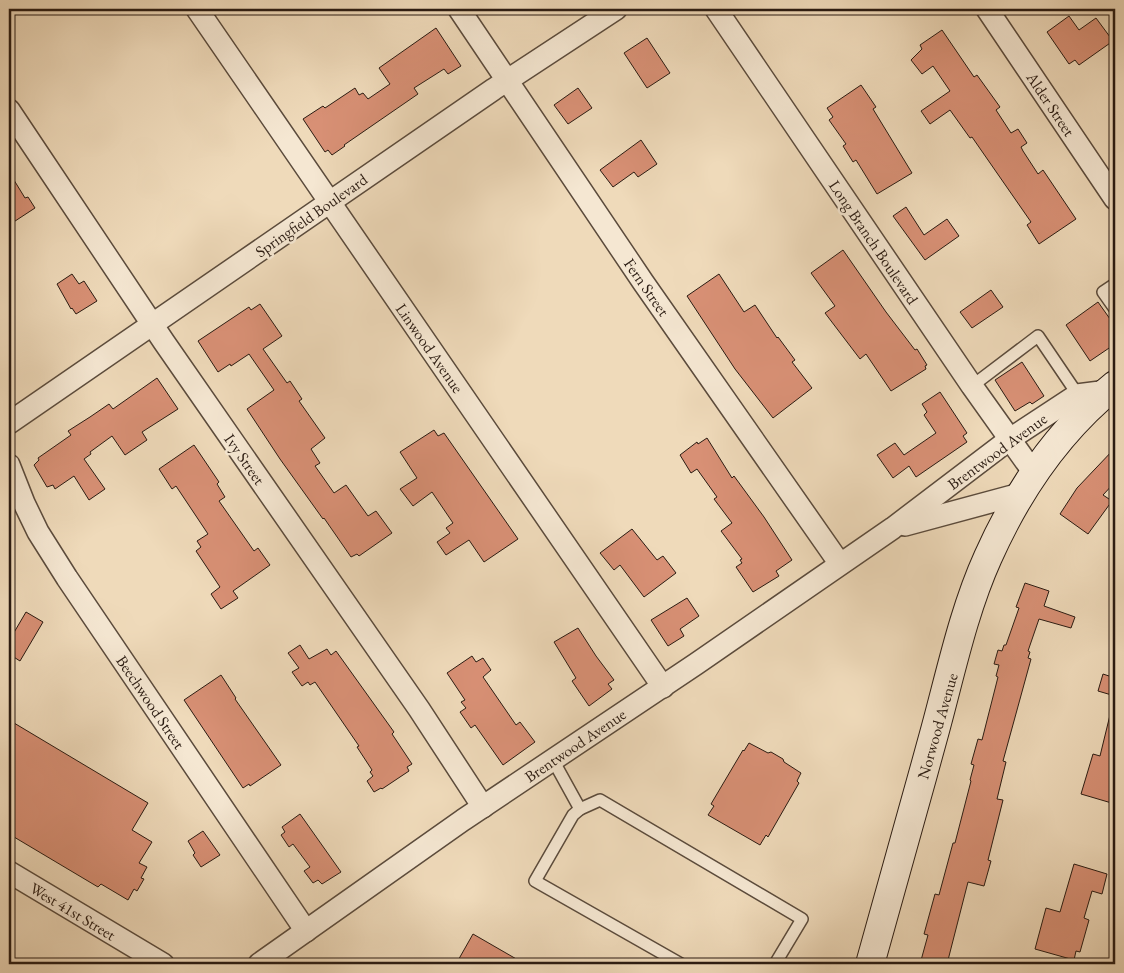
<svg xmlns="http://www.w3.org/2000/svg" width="1124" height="973" viewBox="0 0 1124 973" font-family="'EB Garamond',serif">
<rect width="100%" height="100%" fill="#efdaba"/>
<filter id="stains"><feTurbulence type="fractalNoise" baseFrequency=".004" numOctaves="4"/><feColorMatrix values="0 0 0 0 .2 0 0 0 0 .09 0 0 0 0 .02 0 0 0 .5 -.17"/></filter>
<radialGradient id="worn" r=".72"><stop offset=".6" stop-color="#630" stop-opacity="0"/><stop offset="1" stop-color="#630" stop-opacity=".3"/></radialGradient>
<!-- building -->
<g fill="#d89075" stroke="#2a1b12">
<path d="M1069,16l10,14 17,-12 17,23 -34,24 -4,-5 -6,4 -22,-32z"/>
<path d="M436,28l25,38 -13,8 -4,-5 -30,19 4,6 -74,51 1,1 -13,9 -4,-5 -3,2 -22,-33 20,-13 2,2 30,-20 4,7 4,-2 5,6 22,-15 -11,-16z"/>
<path d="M942,30l32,47 3,-2 23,32 -4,3 15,23 7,-4 9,14 -6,4 2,4 15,23 5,-4 33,49 -37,25 -12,-19 4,-3 -59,-85 -2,1 -20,-28 -20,14 -9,-13 29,-20 -17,-25 -11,8 -11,-14 11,-11 -2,-4z"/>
<path d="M647,38l23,35 -23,15 -23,-35z"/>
<path d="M861,85l15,22 -3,2 39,64 -35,21 -21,-34 -3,2 -10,-16 3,-2 -17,-24 4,-3 -6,-9z"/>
<path d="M578,88l14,20 -24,16 -14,-19z"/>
<path d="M641,140l16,24 -19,13 -4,-5 -21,15 -13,-17z"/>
<path d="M9,172l16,26 3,-1 7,11 -26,17z"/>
<path d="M906,207l18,28 23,-16 12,17 -34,24 -32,-44z"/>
<path d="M843,250l43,62 29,38 2,-1 10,16 -2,1 1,3 -35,22 -25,-37 -6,5 -35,-46 10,-7 -24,-33z"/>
<path d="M72,274l7,10 5,-3 13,20 -21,13 -4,-6 -1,1 -14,-25z"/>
<path d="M719,274l25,38 11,-7 22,33 1,-1 17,23 -3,2 20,26 -39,30 -38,-49 -48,-73z"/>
<path d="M991,290l12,17 -31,21 -12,-16z"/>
<path d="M1098,302l17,24v18l-25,17 -24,-36z"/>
<path d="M260,304l22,32 -19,13 24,34 3,-2 12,18 -3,2 26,37 -14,11 9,14 -5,3 19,27 12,-8 22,31 8,-5 16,22 -33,23 -2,-2 -6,3 -27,-39 -1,1 -43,-60 -33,-50 27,-19 -25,-36 -18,12 -1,-2 -12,8 -20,-31 51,-34 2,3z"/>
<path d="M1022,362l22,34 -12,8 -2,-2 -15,9 -20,-31z"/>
<path d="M157,378l21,31 -36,23 5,8 -22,15 -13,-19 -22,16 1,2 -7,5 21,30 -16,11 -15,-24 -19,13 -2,-4 -6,2 -13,-22 5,-5 -1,-2 33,-23 -3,-4 22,-14 19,-13 4,5z"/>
<path d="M940,392l27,41 -4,3 4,6 -51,35 -7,-11 -16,12 -16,-23 18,-12 9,12 32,-22 -12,-18 3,-3 -5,-8z"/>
<path d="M434,430l4,6 6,-3 74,106 -34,23 -15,-22 -23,15 -9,-13 13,-9 -4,-5 7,-5 -21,-31 -19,14 -13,-17 17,-11 -17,-26z"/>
<path d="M707,438l25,40 2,-2 30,41 28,43 -16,11 3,5 -26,16 -17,-25 6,-4 -2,-3 2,-1 -21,-28 11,-8 -18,-24 3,-2 -20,-28 -6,4 -11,-18 17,-13 1,2z"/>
<path d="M194,445l25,37 -2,2 8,13 -6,4 35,50 4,-3 12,17 -37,26 5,7 -17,11 -10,-15 9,-7 -24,-36 5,-4 -4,-6 11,-7 -32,-48 -4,3 -13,-20z"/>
<path d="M1115,448v34l-12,13 9,6 -24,33 -28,-20 17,-26z"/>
<path d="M632,529l25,31 6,-4 13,17 -32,24 -24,-32 -6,5 -14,-17z"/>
<path d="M1025,583l24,8 -5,15 31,11 -4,11 -32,-9 -11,32 2,1 -2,6 3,1 -28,102 3,1 -9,37 6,1 -15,60 3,1 -7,25 -16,-4 -21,82h-27l8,-29 -4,-1 11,-40 4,1 14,-52h2l16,-62 -1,-1 4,-15 -3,-1 7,-25 4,1 16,-63 -2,-1 3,-11 -5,-1 4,-14 4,1 2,-6h2l13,-37 -3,-1z"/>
<path d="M687,598l12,18 -19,13 4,7 -16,10 -17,-26z"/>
<path d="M26,612l17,10 -23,39 -11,-7v-13z"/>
<path d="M578,628l18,28 18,24 -6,4 4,5 -23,17 -17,-25 4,-3 -22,-36z"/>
<path d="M300,645l9,14 18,-10 4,6 5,-4 58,81 -2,2 20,30 -5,3 2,4 -27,18 -1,-1 -7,4 -7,-11 6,-5 -3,-4 2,-2 -15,-23 2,-1 -44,-64 -5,3 -2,-3 -6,4 -10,-14 7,-4 -11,-15z"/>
<path d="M472,656l4,6 7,-4 8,12 -8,7 33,48 4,-3 15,20 -32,23 -28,-40 -4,3 -11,-16 6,-4 -5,-6 4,-2 -18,-27z"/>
<path d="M1103,674l12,4v18l-17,-5z"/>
<path d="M221,675l15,23 -1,1 46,66 -31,21 -1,-2 -6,4 -59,-88z"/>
<path d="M1110,715l5,1v88l-34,-10 12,-40 7,2z"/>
<path d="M9,720l139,83 -16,27 20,12 -13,21 8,4 -6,11 3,1 -7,12 -3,-2 -6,11 -27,-16 -3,3 -89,-53z"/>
<path d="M749,743l19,10 3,-1 12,7 1,3 17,11 -4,8 2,2 -31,54 -2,-2 -6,10 -52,-30 6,-9 -3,-2 32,-54 1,1z"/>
<path d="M300,814l41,58 -19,12 -4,-4 -5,3 -9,-12 6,-4 -17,-23 -4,3 -8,-12 4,-3 -3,-5z"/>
<path d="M203,831l17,24 -19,12 -8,-12 2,-2 -7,-12z"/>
<path d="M1074,864l33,10 -5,20 -10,-3 -8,27 5,2 -9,32 -4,-1 -2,9 -39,-11 11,-41 14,4z"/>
<path d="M473,934l52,30h-69z"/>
</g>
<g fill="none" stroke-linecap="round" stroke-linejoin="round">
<defs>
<g id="service">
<path d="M1115,284l-12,8 12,17"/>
<path d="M972,386l66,-50 42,62"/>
<path d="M553,760l27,49 -7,6 -38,66 146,83"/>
<path d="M580,809l20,-9 202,119 -27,45"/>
</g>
<g id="minor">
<path d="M197,9l466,678"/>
<path d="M459,9l184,273 197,282"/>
<path d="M716,9l256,377 62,87"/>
<path d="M987,9l128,190"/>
<path d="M9,110l155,232 255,367 64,98"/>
<path d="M9,423l485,-334 122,-80"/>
<path d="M9,465l15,38 14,29 29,46 239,353"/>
<path d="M905,525l115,-31"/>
<path d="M9,872l154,92"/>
<path d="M259,964l204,-144 233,-156 197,-136 117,-89 67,-44 31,-4"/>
</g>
<path id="secondary" d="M870,964c21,-76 43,-153 64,-230 16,-58 29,-122 54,-177 29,-65 71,-127 127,-172"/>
</defs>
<!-- service casing -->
<use href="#service" stroke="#5b4b3c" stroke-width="14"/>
<!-- minor casing -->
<use href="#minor" stroke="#5b4b3c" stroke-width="24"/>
<!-- secondary casing -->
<use href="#secondary" stroke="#2a1b12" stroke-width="30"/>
<!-- service -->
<use href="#service" stroke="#f5e7d2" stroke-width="11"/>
<!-- minor -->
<use href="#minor" stroke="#f5e7d2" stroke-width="21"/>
<!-- secondary -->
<use href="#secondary" stroke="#f5e7d2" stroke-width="28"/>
</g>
<g text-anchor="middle" stroke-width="5" stroke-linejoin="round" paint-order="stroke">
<!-- street labels -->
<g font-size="16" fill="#2a1b12" stroke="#f5e7d2">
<text transform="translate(1051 104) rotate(56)" y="6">Alder Street</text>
<text transform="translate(311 215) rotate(-35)" y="6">Springfield Boulevard</text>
<text transform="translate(874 242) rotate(56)" y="6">Long Branch Boulevard</text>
<text transform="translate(647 287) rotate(55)" y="6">Fern Street</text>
<text transform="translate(430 348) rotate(55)" y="6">Linwood Avenue</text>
<text transform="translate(997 451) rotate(-36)" y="6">Brentwood Avenue</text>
<text transform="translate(245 459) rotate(55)" y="6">Ivy Street</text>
<text transform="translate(151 702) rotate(56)" y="6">Beechwood Street</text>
<text transform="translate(937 726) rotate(-74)" y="6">Norwood Avenue</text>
<text transform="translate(575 745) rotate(-34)" y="6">Brentwood Avenue</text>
<text transform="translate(73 911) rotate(31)" y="6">West 41st Street</text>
</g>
</g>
<!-- margin -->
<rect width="1124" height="973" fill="none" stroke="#efdaba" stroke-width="30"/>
<rect x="10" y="10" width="1104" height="953" fill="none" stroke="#2a1b12" stroke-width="2.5"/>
<rect x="15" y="15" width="1094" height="943" fill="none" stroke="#2a1b12"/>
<rect width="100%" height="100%" filter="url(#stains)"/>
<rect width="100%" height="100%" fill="url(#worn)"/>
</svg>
